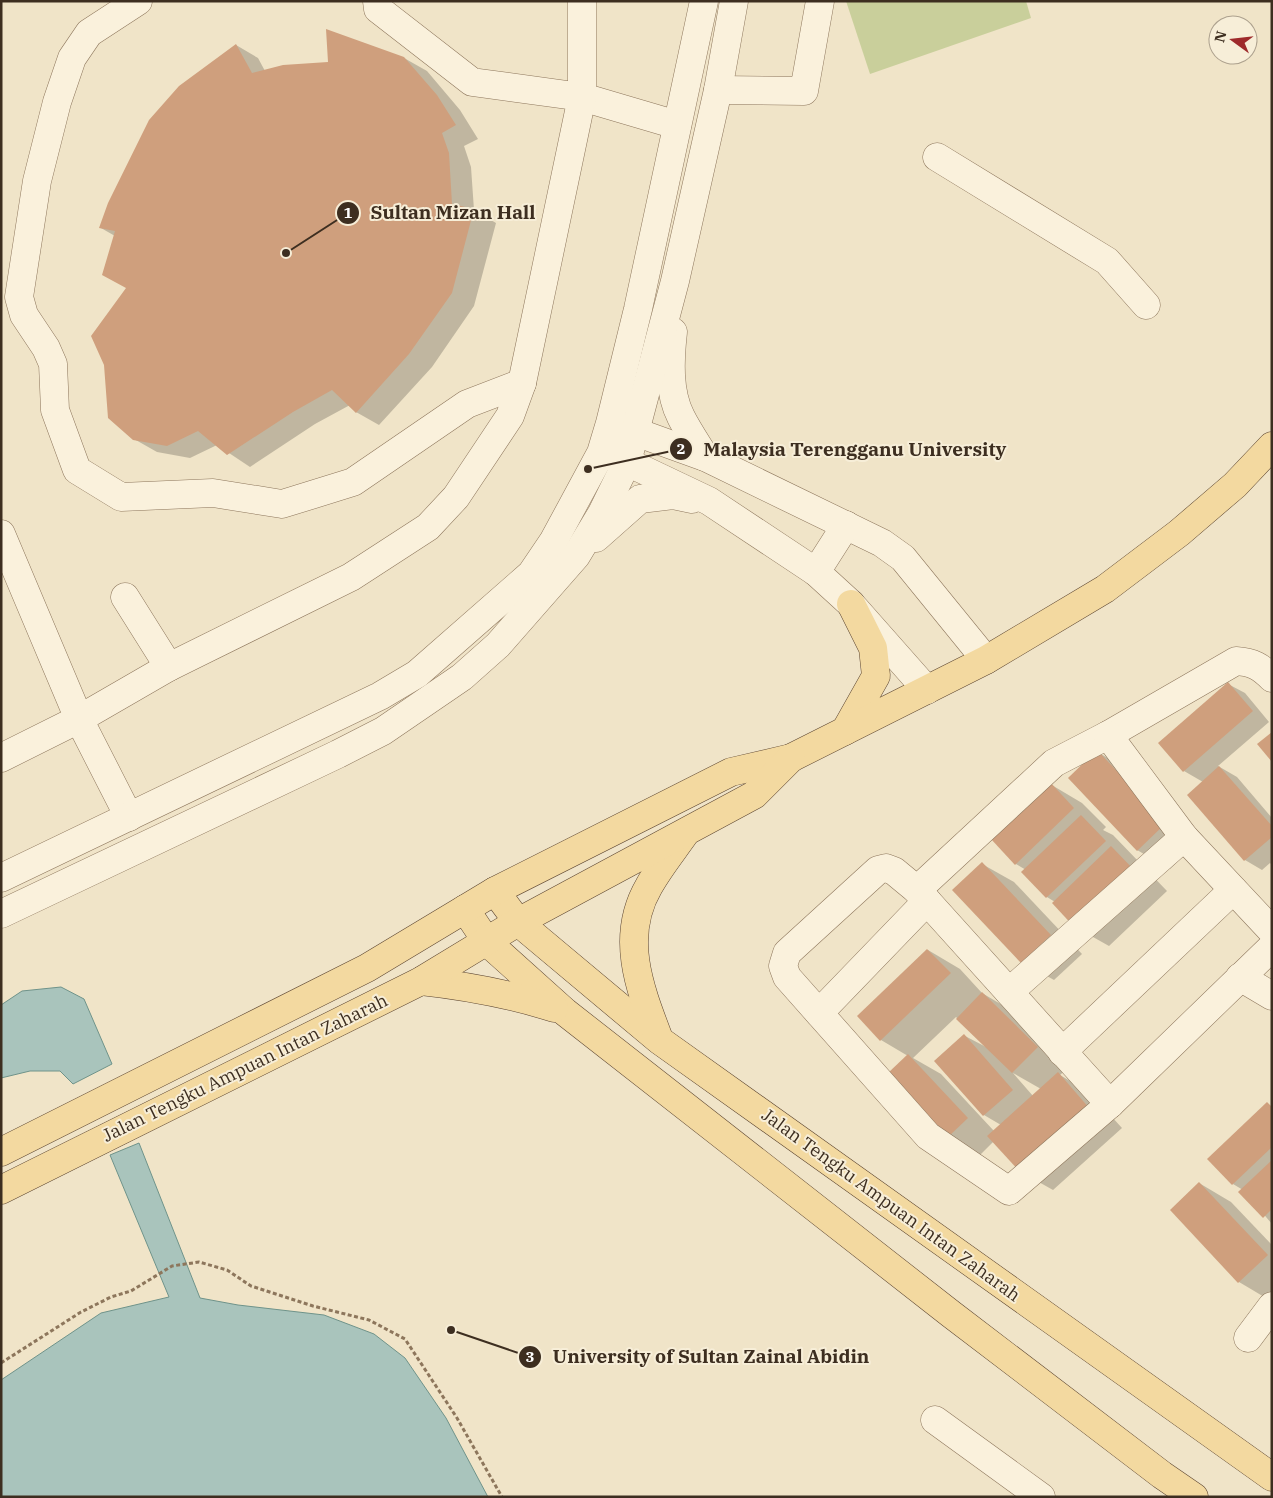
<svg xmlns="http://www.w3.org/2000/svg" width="1273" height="1498" viewBox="0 0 1273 1498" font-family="'IBM Plex Serif',serif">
<rect width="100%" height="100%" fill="#f0e4c8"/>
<!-- green -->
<path fill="#c9cf9b" d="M846,1h180l5,17 -161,56z"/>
<!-- water -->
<g fill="#a9c4bc" stroke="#6f938a">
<path d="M61,987l23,12 28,65 -39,20 -13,-13h-30l-29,7v-73l21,-14z"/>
<path d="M139,1143l61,155 38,7 86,10 50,19 31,24 41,60 42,79h-487v-117l100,-67 68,-16 -59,-142z"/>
</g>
<!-- shadow -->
<g fill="#0003" fill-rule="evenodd">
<path d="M236,45l22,13 7,13 139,-13 23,13 33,39 18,29 -14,7 7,21 3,43 22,13 -22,83 -42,61 -53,58 -23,-13 -6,-7 -35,19 -65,43 -33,-22 -27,13 -33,-6 -23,-13 -7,-151 -12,-52 -14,-8z"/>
<path d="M1228,684l17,9 24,29 -51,44 19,11 35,41v47l-2,-2 -8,7 -17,-10 -56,-65 14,-13 -19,-11z"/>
<path d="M1097,752l33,18 67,72 -27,27 -33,-19z"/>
<path d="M1050,784l32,19 24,24 -3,3 10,5 54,56 -58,55 -32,-18 -22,-26 -8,-5 -21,-27 -10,-6 -24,-25z"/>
<path d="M982,864l32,18 68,72 -28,26 -32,-18z"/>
<path d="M928,950l32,19 22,24 32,19 56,54 -10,9 30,18 32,35 -69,62 -32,-18 -27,-31 -14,14 -32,-18 -40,-81 -27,-16 -22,-24zM956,1017l32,31 -23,-12 -29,25 48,54 17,10 -7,6 -53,-57 -28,-16zM1013,1073l28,16 -8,7z"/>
<path d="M1267,1104l5,3v117l-29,-34 -10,-6z"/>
<path d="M1199,1183l32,19 41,43 -1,56 -32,-19z"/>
</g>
<!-- building -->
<g fill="#cf9f7d">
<path d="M326,29l78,28 33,38 19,30 -14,8 7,20 3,51 22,5 -22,84 -43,61 -53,59 -24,-23 -39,22 -66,43 -29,-24 -31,15 -34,-6 -25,-22 -4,-53 -13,-29 35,-48 -24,-13 13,-44 -16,-3 9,-25 41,-83 30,-34 57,-42 16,29 31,-8 45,-3z"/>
<path d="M1228,682l25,29 -70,61 -25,-29z"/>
<path d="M1272,732v30l-15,-18z"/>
<path d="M1097,750l69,73 -29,28 -69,-73z"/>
<path d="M1219,766l53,60v11l-28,24 -57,-66z"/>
<path d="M1050,782l24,26 -59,57 -24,-26z"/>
<path d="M1081,815l25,26 -60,57 -25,-26z"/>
<path d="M1111,846l25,26 -60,57 -24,-26z"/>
<path d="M982,862l69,73 -30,28 -69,-73z"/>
<path d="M927,949l24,24 -71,68 -23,-25z"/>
<path d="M982,992l56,55 -26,26 -56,-54z"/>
<path d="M964,1034l49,56 -30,26 -49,-55z"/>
<path d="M908,1054l60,64 -21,20 -59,-65z"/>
<path d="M1058,1072l32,37 -69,64 -34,-37z"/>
<path d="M1267,1102l5,5v40l-40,38 -25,-26z"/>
<path d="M1272,1160v49l-9,9 -25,-26z"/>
<path d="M1199,1182l69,73 -30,28 -68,-73z"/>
</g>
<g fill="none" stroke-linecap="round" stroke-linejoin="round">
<defs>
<g id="minor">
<path d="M138,1l-49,32 -17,25 -15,44 -20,79 -18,116 5,18 22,33 7,16 2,46 22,60 44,27 92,-4 69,11 71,-22 114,-78 55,-21"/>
<path d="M377,1l1,8 94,73 110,15 95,28"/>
<path d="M718,90l86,1 16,-90"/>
<path d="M937,157l170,104 39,44"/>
<path d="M673,332c-3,27 -5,60 8,85 7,14 16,27 24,40"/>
<path d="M619,426l86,31 177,86 21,15 83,102"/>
<path d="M609,456l18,6 82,39 107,71 35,32 76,86"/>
<path d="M1,534l78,185 90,-52 182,-90 77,-50 28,-30 54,-81 12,-33 60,-286v-96"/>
<path d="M596,538l44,-39 33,-4 19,4"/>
<path d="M816,572l30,-47"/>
<path d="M125,597l44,70"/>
<path d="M1272,678c-11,-11 -19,-16 -36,-17l-128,74 -54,28 -137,127 -23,-19 -8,-3 -8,2 -91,83 -4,13 4,11 141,159 81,55 101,-87 162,-157"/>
<path d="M1108,735l76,102 88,94"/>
<path d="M1,758l78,-39 50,98"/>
<path d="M1,878l379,-182 37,-22 114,-100 23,-34 47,-87 9,-30 28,-114 66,-308"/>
<path d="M917,890l193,214"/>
<path d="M1,914l337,-160 45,-23 79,-54 36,-32 78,-89 26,-43 25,-51 48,-181 43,-191 16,-89"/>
<path d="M1240,977l32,19"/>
<path d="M1009,992l175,-155"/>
<path d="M819,1013l108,-112"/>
<path d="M1062,1052l171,-162"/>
<path d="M1248,1338l24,-32"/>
<path d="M935,1420l106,77"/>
</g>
<g id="major">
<path d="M845,731l31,-55 -3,-28 -22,-44"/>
<path d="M495,891l23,31 141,118 613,437"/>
<path d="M465,909l22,33 78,70 386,302 211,161 32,22"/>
<path d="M421,981c46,5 89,13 133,27"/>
<path d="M659,1039c-19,-50 -40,-102 -10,-153 10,-18 23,-34 35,-51"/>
<path d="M1,1152l366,-184 128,-77 236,-119 60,-14 195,-98 119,-71 74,-56 56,-48 37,-39"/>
<path d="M1,1190l420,-209 97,-59 236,-127 37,-37"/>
</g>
</defs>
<!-- minor casing -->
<use href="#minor" stroke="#8d765c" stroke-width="29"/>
<!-- major casing -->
<use href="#major" stroke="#5b4430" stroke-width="29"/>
<!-- path -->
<path stroke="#8d765c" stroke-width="3" stroke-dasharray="4 2.5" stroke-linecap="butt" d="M1,1363l80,-51 30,-15 20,-6 41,-25 27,-4 28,8 24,16 62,20 56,14 36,19 52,79 45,79"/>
<!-- minor -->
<use href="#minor" stroke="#faf1dc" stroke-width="28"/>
<!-- major -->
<use href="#major" stroke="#f3d9a0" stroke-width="28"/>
</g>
<g text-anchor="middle" stroke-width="4" stroke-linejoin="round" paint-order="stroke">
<!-- street labels -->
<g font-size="18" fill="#3d2e20" stroke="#f7eed8">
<text transform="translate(245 1068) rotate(-26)" y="6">Jalan Tengku Ampuan Intan Zaharah</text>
<text transform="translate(891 1205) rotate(36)" y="6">Jalan Tengku Ampuan Intan Zaharah</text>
</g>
</g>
<!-- callouts -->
<path fill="none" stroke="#3d2e20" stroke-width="2" d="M286 253L348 213M588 469L681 449M451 1330L530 1357"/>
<g fill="#3d2e20" stroke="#f7eed8" stroke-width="2">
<circle cx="286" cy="253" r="5"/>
<circle cx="588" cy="469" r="5"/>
<circle cx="451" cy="1330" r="5"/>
<circle cx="348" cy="213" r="12"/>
<circle cx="681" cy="449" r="12"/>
<circle cx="530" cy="1357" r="12"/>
</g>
<g font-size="15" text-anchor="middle" font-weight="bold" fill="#fff">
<text x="348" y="218">1</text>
<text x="681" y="454">2</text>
<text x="530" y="1362">3</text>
</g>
<g font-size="19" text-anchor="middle" font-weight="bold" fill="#3d2e20" stroke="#f7eed8" stroke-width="4" stroke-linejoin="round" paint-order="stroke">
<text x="453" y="219">Sultan Mizan Hall</text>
<text x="855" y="456">Malaysia Terengganu University</text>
<text x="711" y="1363">University of Sultan Zainal Abidin</text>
</g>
<!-- border -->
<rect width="1273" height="1498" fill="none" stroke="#3d2e20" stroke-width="5"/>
<!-- north arrow -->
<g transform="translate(1233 40) rotate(285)"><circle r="24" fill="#f7eed8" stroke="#ada18e"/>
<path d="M0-4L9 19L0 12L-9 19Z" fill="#9e2a2b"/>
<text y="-8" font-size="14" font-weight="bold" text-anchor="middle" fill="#3d2e20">N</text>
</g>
</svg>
